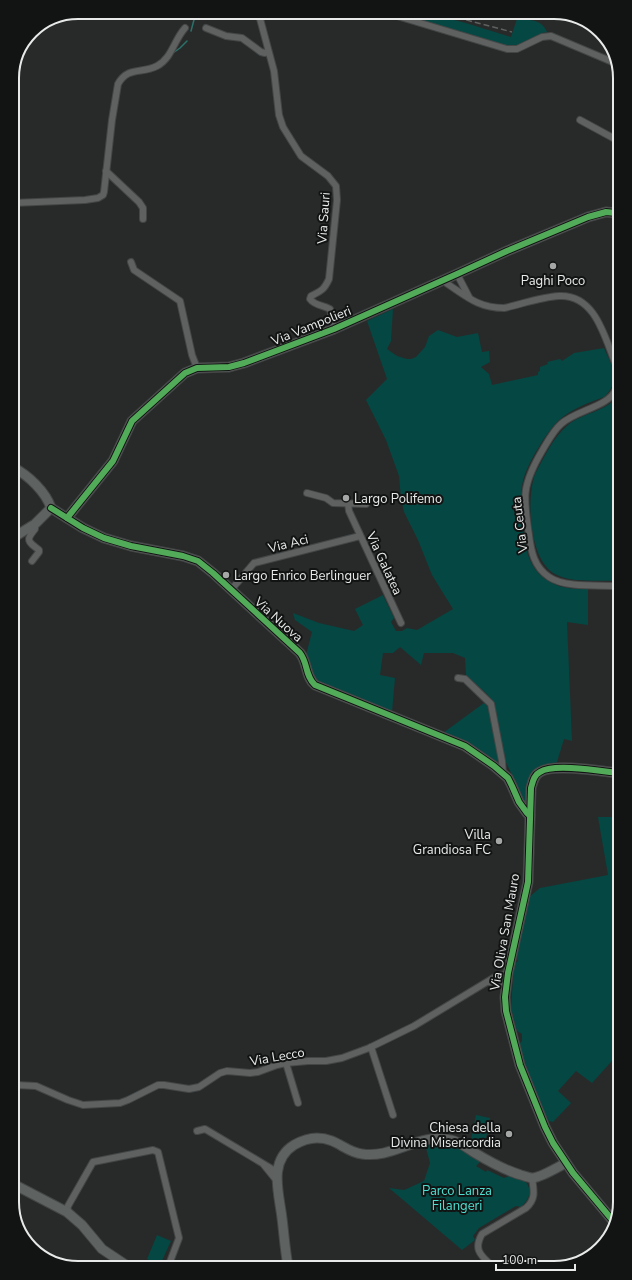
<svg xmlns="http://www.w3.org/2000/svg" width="632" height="1280" viewBox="0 0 632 1280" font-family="'Nunito Sans',sans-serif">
<rect width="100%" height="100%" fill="#282a2a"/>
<!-- green -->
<g fill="#054742">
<path d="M426,13l40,10 45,14 8,-24h7l4,7c8,1 14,4 17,12l-5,1 -23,13 -12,1 -111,-33z"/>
<path d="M393,309l-2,32 -4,8 10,7 10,3h4l5,-2 9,-10 4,-11 9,-6 19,7 21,-4 4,19 7,-1 1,11 -9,5 8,7 3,11 46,-10v-3l2,-1v-4l8,-3 -1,-2 13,-3 2,2 12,-8 30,-5c8,18 18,32 0,49 -16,6 -33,12 -46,24 -12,12 -31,43 -35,60 -5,17 0,66 8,81 4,9 12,17 21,21 11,6 24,6 36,6v36l-21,-3 5,119 -8,-2 -7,23 -16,5 -15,38 -21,-45 -3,-9 -8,-49 -7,-8 -21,-19 -1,-17 -12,-5h-29l-3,12 -21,-18 -7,6h-10l-3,22 15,3 -3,34 -72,-30c-13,-10 -6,-17 -14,-27l6,-23 -17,-12 -2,-7 26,10 35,8 9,-6 -8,-16 28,-14 11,23 -3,4 5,9h6l5,-3 10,2 36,-21 -21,-34 -14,-35 -14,-28 -3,-14 -2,-22 -13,-36 -20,-40 21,-21 -20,-58z"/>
<path d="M617,397v184c-17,-1 -44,2 -60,-6 -28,-12 -31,-76 -22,-101 9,-16 18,-37 33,-49 14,-12 37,-13 49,-28z"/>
<path d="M484,703l5,5 2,5 8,51 -16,-7 -40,-24z"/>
<path d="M598,817h20l1,236 -27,30 -16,-12 -18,20 13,12 -18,19 -4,-1 -13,-25 -17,-52 3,-3v-7l-5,-3 -6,-23 3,-44 4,-3 -2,-4 13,-60 11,-9 68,-13z"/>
<path d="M476,1115l14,3 -5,25 -14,-3z"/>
<path d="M435,1142c20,1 27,7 43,18l2,2 -4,4 10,6 1,-2 17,8 5,-2 14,3c10,9 8,19 -2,28l-5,-1 -37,22 -6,8 2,4 -13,10 -73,-62 15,2 20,-9 6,-18 -4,-15 1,-4z"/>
<path d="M157,1235l14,6 -11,24 -13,-6z"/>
</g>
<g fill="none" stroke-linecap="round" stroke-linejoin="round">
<!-- stream -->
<g stroke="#2a716a" stroke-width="1.5">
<path d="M191,31l4,-15"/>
<path d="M173,53l7,-5 7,-7"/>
</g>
<defs>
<g id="street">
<path d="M383,14l14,2 110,33h10l25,-12 9,-1 64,27"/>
<path d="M259,15l15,56 5,44 4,12 18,29 27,20 8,10 1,14 -8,79c-5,11 -8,12 -18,17l-1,3c5,7 13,6 20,10l4,20"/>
<path d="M206,28l20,8 16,2 19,14 4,1 3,-1"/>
<path d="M580,120l35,19"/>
<path d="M106,171l33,31 4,6v11"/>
<path d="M13,203l72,-3 13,-2 5,-3 1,-3 8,-72 6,-36c10,-18 24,-10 39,-18 15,-8 17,-26 28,-38"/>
<path d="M131,262l3,8 46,31 12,54 5,13"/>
<path d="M457,274l12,23"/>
<path d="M443,281c22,14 34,27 61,27 18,-4 37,-11 55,-12 37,-2 46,43 57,69"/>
<path d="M616,389c-7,18 -40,21 -55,35 -8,7 -13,17 -19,27 -20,34 -19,45 -13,84 2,16 5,32 20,42 16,11 49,8 68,9"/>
<path d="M307,493l19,5 7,5 33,1"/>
<path d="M348,503l1,8 52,112"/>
<path d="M32,561l7,-9v-2c-12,-9 -13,-10 -4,-21v-5"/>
<path d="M231,590l23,-27 106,-27"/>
<path d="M458,678l7,1 26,25 11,57 1,13"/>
<path d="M489,982l4,-1 13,6"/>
<path d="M371,1047l22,68"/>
<path d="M286,1063l12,40"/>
<path d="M16,1085l20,1 32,14 15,5 37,-2 8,-3 30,-15h6l25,4 10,-2 21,-14 7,-2 23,2 8,-1 19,-7 9,-2 22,-2h18l16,-3 27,-10 45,-22 81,-49 13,-4"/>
<path d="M197,1131l8,-2 72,43"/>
<path d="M264,1165l13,16"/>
<path d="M67,1212l1,-6 25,-44 60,-12 5,2 21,86 -11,29"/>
<path d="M490,1264c-11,-10 -16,-16 -8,-30l44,-26c10,-9 8,-17 6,-30"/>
</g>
<g id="secondary">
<path d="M14,468c14,7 32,24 37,40"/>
<path d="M51,508l32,20 21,10 27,8 52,10 15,5 15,12 87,80c8,10 5,23 15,32l150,61 29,20 14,12 4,8 7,16 8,11 3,3"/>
<path d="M67,518l46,-57 19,-40 53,-48 12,-5 32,-1 15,-4 90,-34 123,-55 50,-23 81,-34 18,-5 10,1"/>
<path d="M14,537l21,-13 16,-16"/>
<path d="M17,1186l50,26 15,13 20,24 27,18"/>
<path d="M614,1222l-41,-49 -20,-30 -8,-16 -25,-62 -14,-54 -1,-14 3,-24 20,-91 3,-94c2,-7 3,-13 9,-16 13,-9 61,-1 78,1"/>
<path d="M288,1266c-3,-16 -4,-32 -6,-48 -3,-25 -14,-57 12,-73 7,-4 15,-7 23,-7 20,0 28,14 45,16 31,5 58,-22 89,-14 9,2 16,8 24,13 15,9 29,17 46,22 4,1 8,3 12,3 9,-1 25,-11 33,-15"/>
</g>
</defs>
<!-- street casing -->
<use href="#street" stroke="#444646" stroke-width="8"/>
<!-- secondary casing -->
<use href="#secondary" stroke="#444646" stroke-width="11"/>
<!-- street -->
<use href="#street" stroke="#5f6161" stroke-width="6"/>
<!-- secondary -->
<use href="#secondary" stroke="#5e6261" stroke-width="9"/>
<!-- rail -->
<path stroke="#5f6161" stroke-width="1.5" stroke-dasharray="6 3" stroke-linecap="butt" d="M440,13l72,19"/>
<defs>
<g id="cycleway">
<path d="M51,508l32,20 21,10 27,8 52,10 15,5 15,12 87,80c8,10 5,23 15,32l150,61 29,20 14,12 4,8 7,16 8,11 3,3"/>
<path d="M67,518l46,-57 19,-40 53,-48 12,-5 32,-1 15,-4 90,-34 123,-55 50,-23 81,-34 18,-5 10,1"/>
<path d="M614,1222l-41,-49 -20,-30 -8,-16 -25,-62 -14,-54 -1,-14 3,-24 20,-91 3,-94c2,-7 3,-13 9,-16 13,-9 61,-1 78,1"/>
</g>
</defs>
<!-- cycleway casing -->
<use href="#cycleway" stroke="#121313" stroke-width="8"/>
<!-- cycleway -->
<use href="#cycleway" stroke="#51ab58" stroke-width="6"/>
</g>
<!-- markers -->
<g fill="#a4a7a6" stroke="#121313" stroke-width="1.5">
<circle cx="553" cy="266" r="4"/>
<circle cx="346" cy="498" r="4"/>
<circle cx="226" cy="575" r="4"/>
<circle cx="499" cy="841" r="4"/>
<circle cx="509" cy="1134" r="4"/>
</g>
<g text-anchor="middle" stroke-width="4" stroke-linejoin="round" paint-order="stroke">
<!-- street labels -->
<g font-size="13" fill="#e7eae9" stroke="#121313">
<text transform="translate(323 218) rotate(-86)" y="5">Via Sauri</text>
<text transform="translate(311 325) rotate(-22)" y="5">Via Vampolieri</text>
<text transform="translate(519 525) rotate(-97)" y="5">Via Ceuta</text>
<text transform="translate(288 543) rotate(-14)" y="5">Via Aci</text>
<text transform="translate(385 563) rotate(65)" y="5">Via Galatea</text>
<text transform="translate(279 619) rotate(42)" y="5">Via Nuova</text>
<text transform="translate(504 932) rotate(-80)" y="5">Via Oliva San Mauro</text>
<text transform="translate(277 1056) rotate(-10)" y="5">Via Lecco</text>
</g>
<!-- poi labels -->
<g font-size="13" fill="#e7eae9" stroke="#121313" text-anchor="start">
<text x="553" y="285" text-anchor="middle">Paghi Poco</text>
<text x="354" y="503">Largo Polifemo</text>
<text x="234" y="580">Largo Enrico Berlinguer</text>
<text x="491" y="839" text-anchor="end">Villa<tspan x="491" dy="15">Grandiosa FC</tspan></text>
<text x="501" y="1132" text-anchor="end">Chiesa della<tspan x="501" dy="15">Divina Misericordia</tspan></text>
</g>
<!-- park labels -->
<g font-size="13" fill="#4be0d2" stroke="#121313">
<text x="457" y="1195">Parco Lanza<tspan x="457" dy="15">Filangeri</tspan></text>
</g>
</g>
<!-- crop -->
<path d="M0 0H632V1280H0ZM78 19H554A59 59 0 0 1 613 78V1202A59 59 0 0 1 554 1261H78A59 59 0 0 1 19 1202V78A59 59 0 0 1 78 19Z" fill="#121313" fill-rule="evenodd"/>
<path fill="none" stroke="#e7eae9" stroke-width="2" d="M78 19H554A59 59 0 0 1 613 78V1202A59 59 0 0 1 554 1261H78A59 59 0 0 1 19 1202V78A59 59 0 0 1 78 19Z"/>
<!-- scale -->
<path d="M496 1264v6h79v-6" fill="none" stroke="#e7eae9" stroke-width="2"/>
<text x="502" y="1264" font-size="12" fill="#e7eae9" stroke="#121313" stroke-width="3" paint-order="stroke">100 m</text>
</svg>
